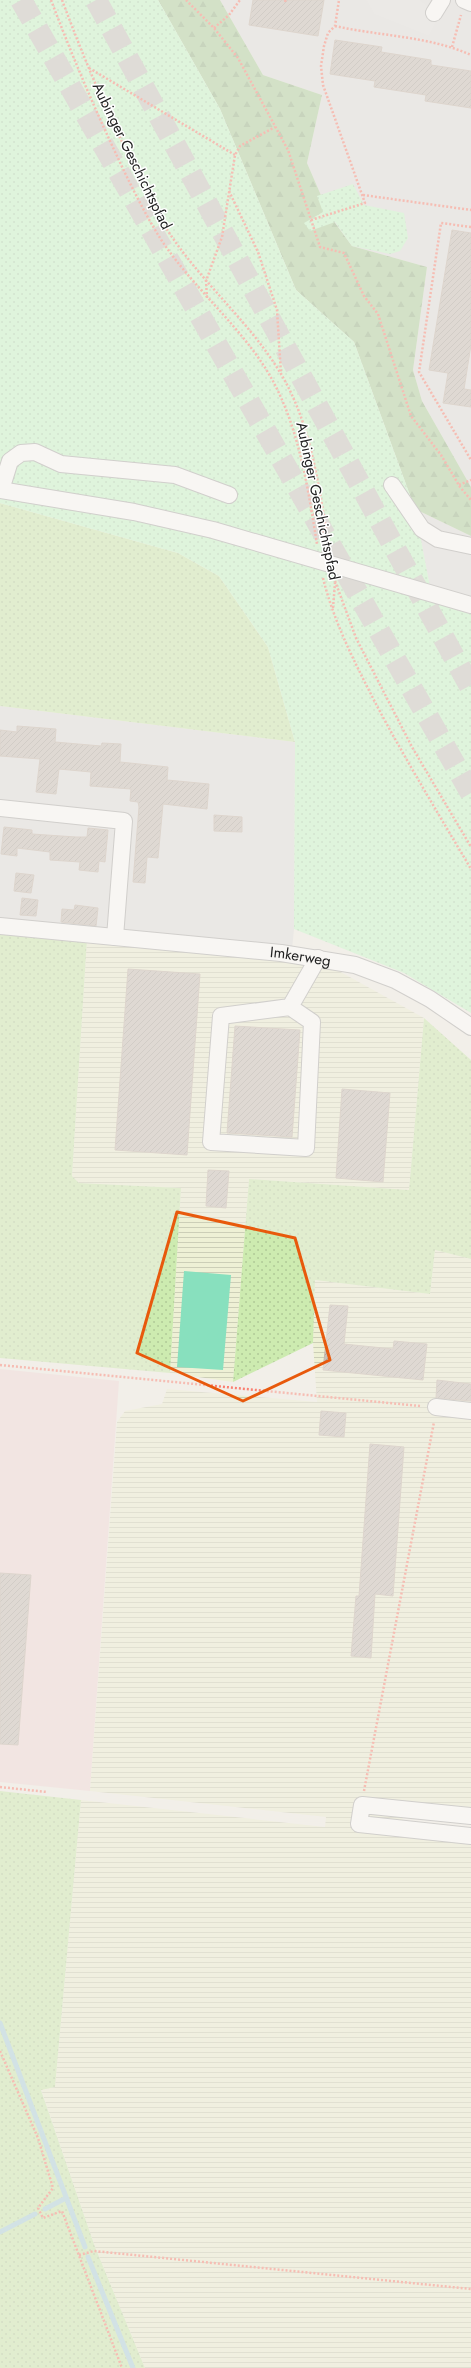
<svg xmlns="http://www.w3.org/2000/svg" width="471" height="2368" viewBox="0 0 471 2368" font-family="Jost,sans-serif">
<defs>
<pattern id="farmland-rules" width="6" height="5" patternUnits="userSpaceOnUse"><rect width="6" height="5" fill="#eef0d5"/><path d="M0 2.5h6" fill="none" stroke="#ccceb7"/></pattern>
<pattern id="grass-dots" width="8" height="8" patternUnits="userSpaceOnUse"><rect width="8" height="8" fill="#cdebb0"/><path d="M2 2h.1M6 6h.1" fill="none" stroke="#b0c997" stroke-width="1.8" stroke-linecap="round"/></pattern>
<pattern id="forest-firs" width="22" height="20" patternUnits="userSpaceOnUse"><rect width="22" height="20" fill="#add19e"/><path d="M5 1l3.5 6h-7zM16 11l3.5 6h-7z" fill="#95b388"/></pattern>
<pattern id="park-dots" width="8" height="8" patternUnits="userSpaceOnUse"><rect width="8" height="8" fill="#c8facc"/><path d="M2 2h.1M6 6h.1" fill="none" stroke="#acd6af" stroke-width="1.8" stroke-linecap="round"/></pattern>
<pattern id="building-hatch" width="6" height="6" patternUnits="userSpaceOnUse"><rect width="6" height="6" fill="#c7bfb8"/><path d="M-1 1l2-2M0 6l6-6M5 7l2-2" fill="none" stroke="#aba49e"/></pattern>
</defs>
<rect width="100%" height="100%" fill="#f2efe9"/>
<!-- residential -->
<g fill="#e0dfdf">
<path d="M220,0h251v487l-49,-86 -9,-31 14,-103 -75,-21 -22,-30 -23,-53 15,-68 -59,-20z"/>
<path d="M415,509l56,27v73l-39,-11z"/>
<path d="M0,706l295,36 -1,187 -3,30 -291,-29z"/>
</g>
<!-- commercial -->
<path fill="#f2dad9" d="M0,1369l119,12 -29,410 -90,-9z"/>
<!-- farmland -->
<g fill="url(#farmland-rules)">
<path d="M87,939l241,26 96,53 -15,172 -160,-11 -16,203 -63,-9 11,-185 -102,-5 -7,-7z"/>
<path d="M435,1250l36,9v553l-67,-7 -3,29 70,8v526h-326l-50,-121 -54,-158 14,-2 26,-287 244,27 1,-10 -236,-26 27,-369 8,-11 37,-7 5,-15 150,13 -4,-59 2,-63 115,14z"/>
</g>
<!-- grass -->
<g fill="url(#grass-dots)">
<path d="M0,503l178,50 41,23 49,71 27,95 -295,-36z"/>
<path d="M0,930l87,9 -15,237 7,7 102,5 -11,185 -170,-15z"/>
<path d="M424,1018l47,42v199l-36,-9 -5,44 -115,-14 -2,63 -80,39 16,-203 160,11z"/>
<path d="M0,1791l81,9 -26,287 -14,3 54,157 50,121h-145z"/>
</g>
<!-- forest -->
<path fill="url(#forest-firs)" d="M158,0h62l43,75 59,20 -15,68 23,53 22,30 75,21 -14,103 9,31 49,86v49l-56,-27 -61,-167 -58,-52 -76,-181z"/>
<!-- park -->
<g fill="url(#park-dots)">
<path d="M0,0h158l62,109 76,181 58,52 61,167 17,88 39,12v404l-67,-40 -110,-44 1,-187 -27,-95 -49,-71 -41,-23 -178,-50z"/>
<path d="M353,184l11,21 40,8 4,25 -8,13 -10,3 -38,-8 -17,-24 -25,9 -6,-8 19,-11 -6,-16z"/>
</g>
<!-- pitch -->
<path fill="#88e0be" d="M184,1271l47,4 -8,95 -46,-3z"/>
<!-- parking -->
<path fill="#e2e2e2" d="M366,0h54l20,15 -11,21 -55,-22z"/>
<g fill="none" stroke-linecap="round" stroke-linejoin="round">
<!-- stream -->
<g stroke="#aad3df" stroke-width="5">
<path d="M0,2023l85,224"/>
<path d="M45,2209l21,-11"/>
<path d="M0,2232l35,-18"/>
<path d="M88,2257l45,111"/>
</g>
</g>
<!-- building -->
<g fill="url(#building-hatch)" stroke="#c4b6ab">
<path d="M253,0h71l-6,36 -69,-11z"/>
<path d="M335,40l47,7 -1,5 50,8v5l40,6v37l-46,-7 1,-6 -52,-8 1,-6 -45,-7z"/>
<path d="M452,230l19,3v112l-7,44 7,1v17l-28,-4 5,-30 -19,-3z"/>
<path d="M17,726l39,3 -1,13 46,4 1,-3 19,1 -1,18 48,5 -1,13 42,4 -2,25 -44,-5 -5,54 -11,-1 -2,26 -12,-1 6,-75 -1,-5 -8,-1 1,-12 -41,-3 1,-14 -32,-3 -3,25 -20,-2 4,-33 -40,-3v-26l17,2z"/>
<path d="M214,815l28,2v15l-28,-1z"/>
<path d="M4,827l28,3v4l44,3h11l1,-9 20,2 -3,32 -6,-1 -1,11 -19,-2 1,-8 -30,-2v-8l-33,-4v8l-16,-2z"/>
<path d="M16,873l18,2 -3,18 -17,-2z"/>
<path d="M22,898l16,2 -2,16 -16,-1z"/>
<path d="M75,905l23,3 -2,18 -35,-4 1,-13 12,1z"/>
<path d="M128,969l72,5 -13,181 -72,-5z"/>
<path d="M235,1026l65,4 -8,107 -65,-4z"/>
<path d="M342,1089l48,4 -7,89 -47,-4z"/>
<path d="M208,1170l21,1 -3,37 -20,-2z"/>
<path d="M330,1305l18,1 -4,38 49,5 1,-8 33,3 -4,36 -100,-10z"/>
<path d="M437,1380l34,4v17l-35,-3z"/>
<path d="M321,1411l25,2 -2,24 -25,-2z"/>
<path d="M370,1444l34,3 -11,149 -18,-2 -4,64 -20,-2 5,-60h3z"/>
<path d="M0,1573l31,2 -13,170 -18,-1z"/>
</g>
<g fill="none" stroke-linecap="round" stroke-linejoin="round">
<!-- highway-tunnel -->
<g stroke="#c8c6c1" stroke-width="22" stroke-dasharray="22 11" stroke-linecap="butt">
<path d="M21,0l450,793"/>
<path d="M96,0l375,688"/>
</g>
<defs>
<g id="minor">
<path d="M464,0l7,3"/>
<path d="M434,13l8,-13"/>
<path d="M392,485l30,44 16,10 33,7"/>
<path d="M0,490l134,22 79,18 258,75"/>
<path d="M1,490l9,-29 11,-8 14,-1 26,12 114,11 54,20"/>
<path d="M0,808l124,13 -9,116"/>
<path id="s1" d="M0,926l281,27 74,12 40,15 35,19 41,28"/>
<path d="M290,1007l22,15 -6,126 -95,-6 10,-126 69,-9 28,-49"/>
<path d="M436,1407l35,4"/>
<path d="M471,1816l-109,-11 -3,19 112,12"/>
</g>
</defs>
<!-- minor casing -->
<use href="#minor" stroke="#a9a9a9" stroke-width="18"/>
<!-- path -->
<g stroke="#fa8072" stroke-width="2.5" stroke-dasharray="2 2" stroke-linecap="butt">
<path d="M51,0c20,53 42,105 66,156 13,28 27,56 43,82 33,51 86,92 114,145 26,50 34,106 43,161"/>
<path d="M62,0c21,56 43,109 70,162 11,23 22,48 36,69 33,51 82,91 113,143 31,52 38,115 48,173"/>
<path d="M186,0l28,28 24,30 50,92 32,97 24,6 20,43 14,18 33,102 30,39 19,32 11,13"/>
<path d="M285,0l1,3"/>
<path d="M335,26c44,10 94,10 136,29"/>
<path d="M214,28l15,-13 11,-15"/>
<path d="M452,47l9,-32"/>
<path d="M89,68l146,87"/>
<path d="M229,191l29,61 19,58 4,64"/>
<path d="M363,195l108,15"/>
<path d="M311,220l54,-17 -42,-118 -2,-19 3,-20 4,-13 7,-7 4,-26"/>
<path d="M471,227l-30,-4 -22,149 52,88"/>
<path d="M207,298l-1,-17 16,-44 13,-82 5,-9 35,-19"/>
<path d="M459,485l12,-5"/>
<path d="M311,510l10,14 6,16"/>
<path d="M323,578c11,45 33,87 54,128 30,56 62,109 94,163"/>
<path d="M335,581l21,57 56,109 59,100"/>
<path d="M333,608l2,-25"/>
<path d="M0,1365l420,41"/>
<path d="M0,1787l47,5"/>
<path d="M364,1791l70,-369"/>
<path d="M0,2051l38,87 15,50 -15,20 5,10 19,-7 60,157"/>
<path d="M79,2255l15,-4 377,38"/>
</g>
<!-- minor -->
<use href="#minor" stroke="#fff" stroke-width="16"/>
</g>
<!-- marked area -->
<path d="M0 0H471V2368H0ZM177,1212l118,26 35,122 -87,41 -106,-48z" fill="#f2efe9" fill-opacity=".55" fill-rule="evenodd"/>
<path fill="none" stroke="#e8590c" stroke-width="3" stroke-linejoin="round" d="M177,1212l118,26 35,122 -87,41 -106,-48z"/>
<g text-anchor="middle" stroke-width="3" stroke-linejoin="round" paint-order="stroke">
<!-- street labels -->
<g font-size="15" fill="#222" stroke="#fff">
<text transform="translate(132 156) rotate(64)" y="5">Aubinger Geschichtspfad</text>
<text transform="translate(318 501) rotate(78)" y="5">Aubinger Geschichtspfad</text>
<text dy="5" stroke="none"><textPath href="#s1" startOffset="302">Imkerweg</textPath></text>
</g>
</g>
</svg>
